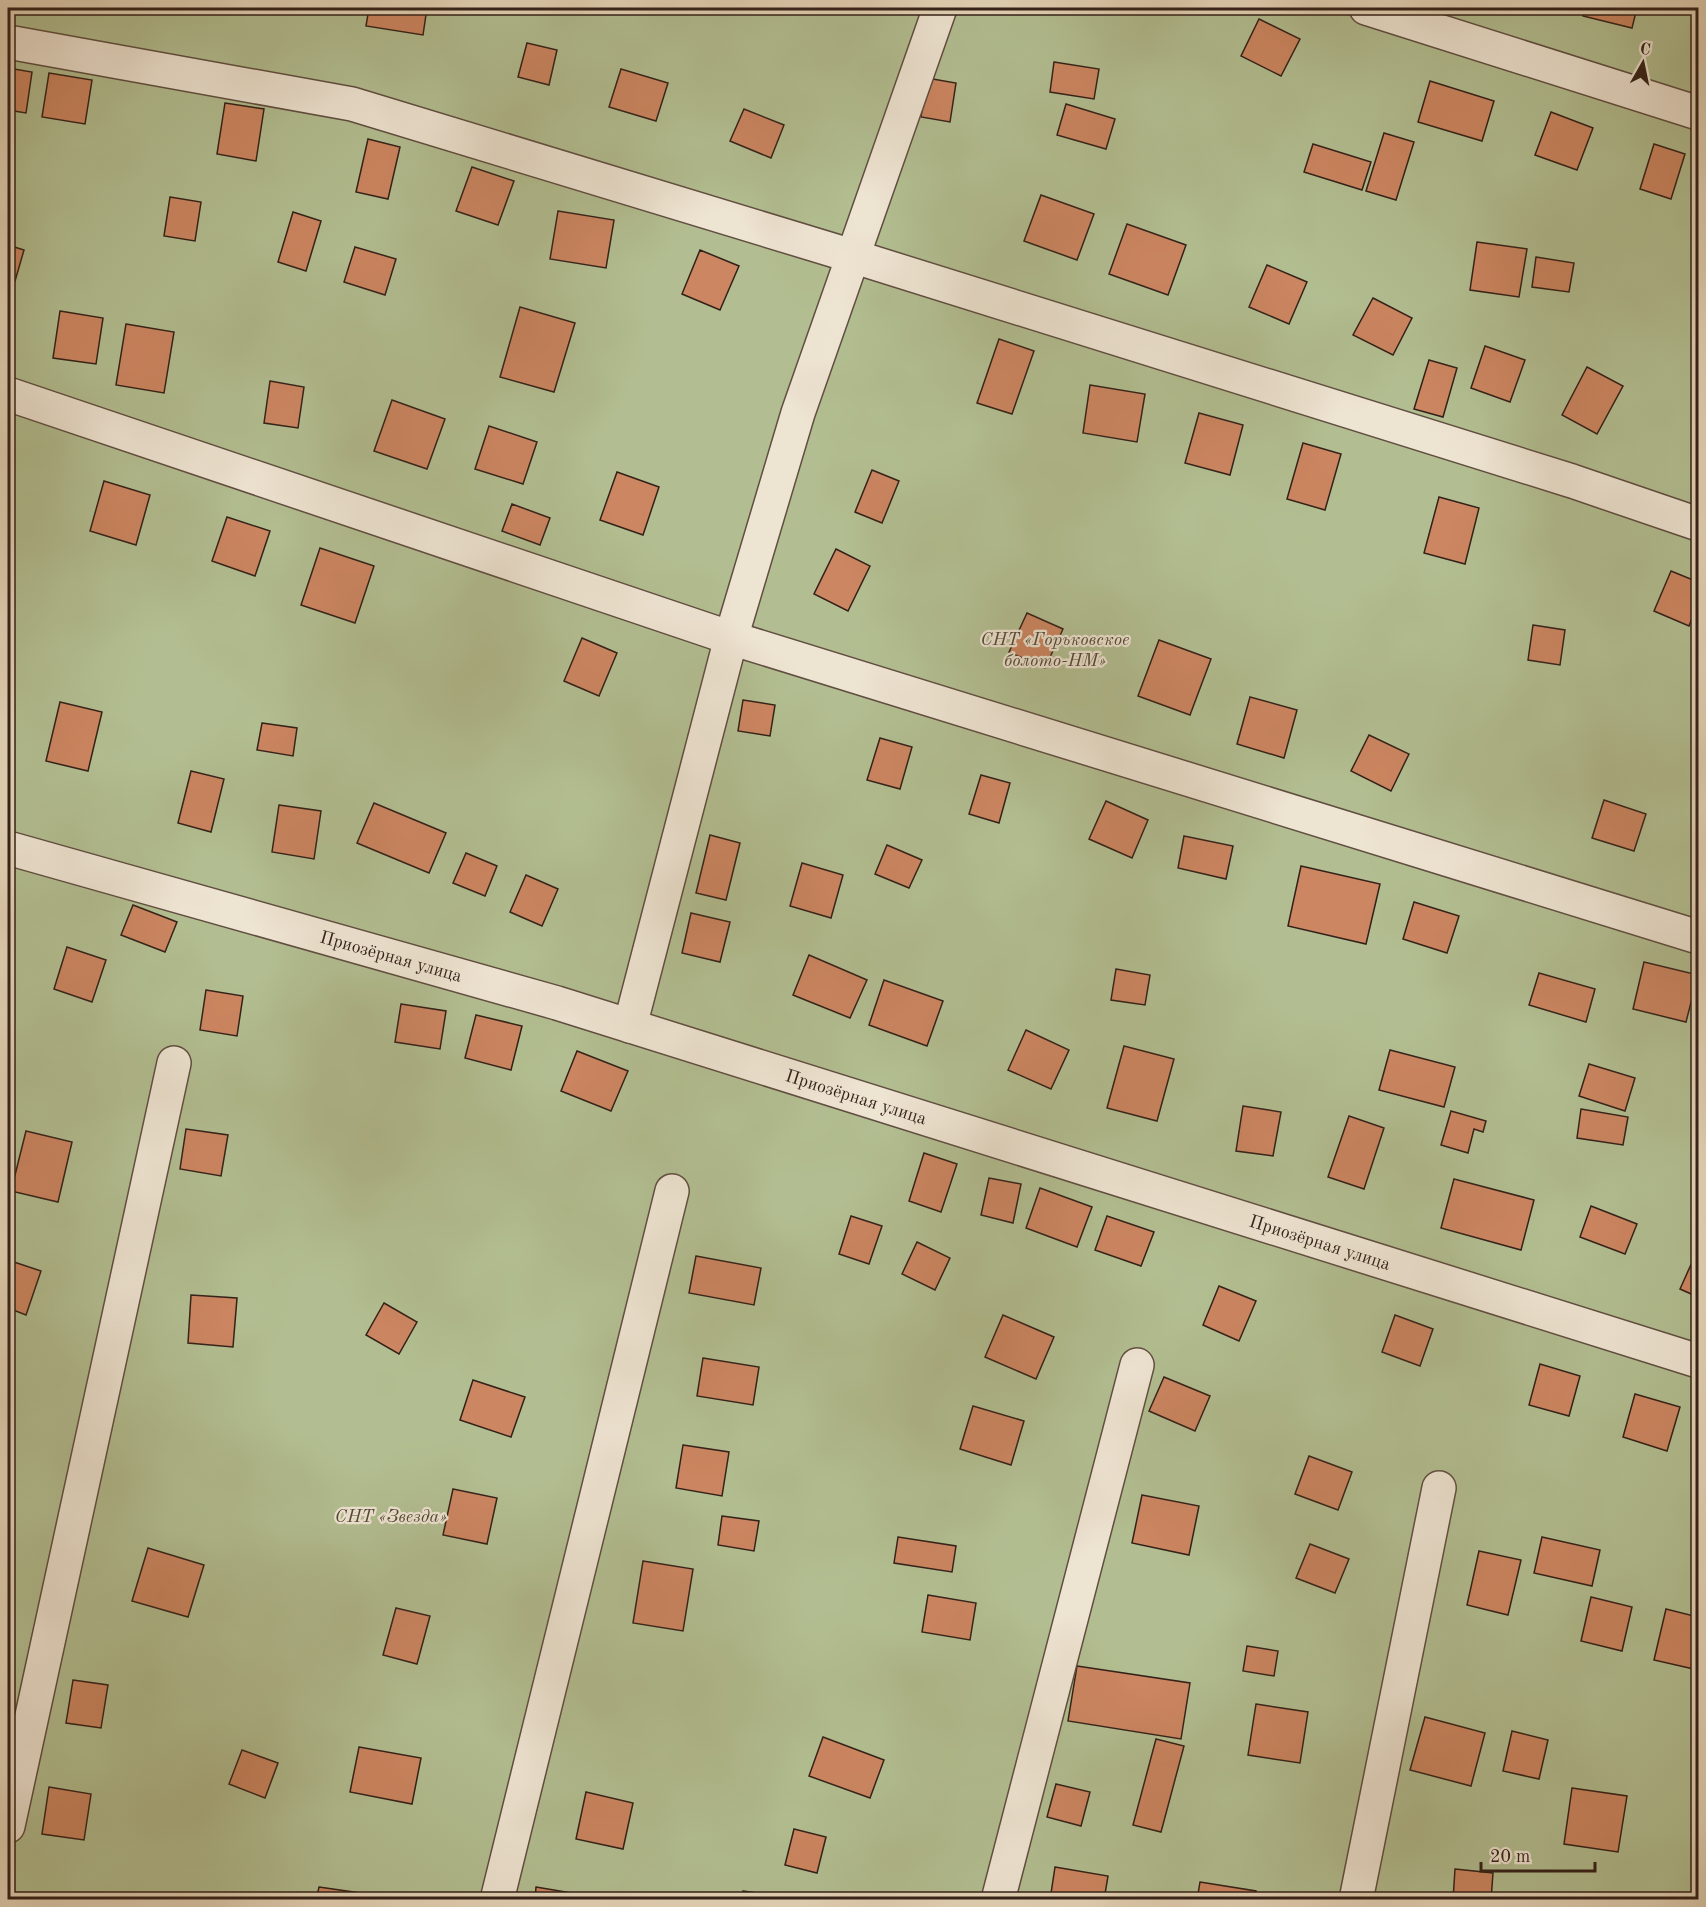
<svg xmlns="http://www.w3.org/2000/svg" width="1706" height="1907" viewBox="0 0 1706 1907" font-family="'Old Standard TT',serif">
<rect width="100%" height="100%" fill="#e5d5b9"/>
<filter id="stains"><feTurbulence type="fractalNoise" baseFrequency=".00333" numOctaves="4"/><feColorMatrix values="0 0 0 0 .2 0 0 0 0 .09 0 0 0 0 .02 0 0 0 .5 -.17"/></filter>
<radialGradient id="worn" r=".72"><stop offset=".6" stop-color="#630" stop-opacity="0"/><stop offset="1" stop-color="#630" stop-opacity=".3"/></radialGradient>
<!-- green -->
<path fill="#b2be91" stroke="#727055" stroke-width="1.5" d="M8,8h1690v1891l-1690,1z"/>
<!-- building -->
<g fill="#cc8661" stroke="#332119" stroke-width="1.5">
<path d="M369,8h58l-4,27 -57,-9z"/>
<path d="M1585,8h52l-5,20 -49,-12z"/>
<path d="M1259,19l41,20 -19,37 -40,-20z"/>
<path d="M527,43l30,7 -8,35 -31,-8z"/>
<path d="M1054,62l45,7 -5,30 -44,-7z"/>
<path d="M8,68l24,4 -6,41 -18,-3z"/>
<path d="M621,69l47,14 -12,38 -47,-14z"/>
<path d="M49,73l43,7 -7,44 -43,-7z"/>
<path d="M927,78l29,5 -6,39 -29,-5z"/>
<path d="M1430,81l64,20 -12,40 -64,-19z"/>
<path d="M225,103l39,6 -8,52 -39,-7z"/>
<path d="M1066,104l49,15 -9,30 -49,-14z"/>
<path d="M744,109l40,16 -13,33 -41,-17z"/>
<path d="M1551,112l42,16 -16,42 -42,-15z"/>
<path d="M1384,133l30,9 -18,58 -30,-9z"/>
<path d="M368,139l32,8 -12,52 -32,-7z"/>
<path d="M1313,144l58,18 -9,28 -58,-18z"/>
<path d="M1654,144l31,10 -14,45 -31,-10z"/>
<path d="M472,167l42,14 -16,44 -42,-14z"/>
<path d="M1041,195l53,19 -17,46 -53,-19z"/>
<path d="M170,197l31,5 -6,39 -31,-5z"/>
<path d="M558,211l56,9 -8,48 -56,-9z"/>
<path d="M293,212l28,9 -15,50 -28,-9z"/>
<path d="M1127,224l59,21 -18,50 -59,-21z"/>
<path d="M1477,242l50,7 -8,48 -49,-7z"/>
<path d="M8,245l16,5 -9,31 -7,-2z"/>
<path d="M355,247l41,12 -11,36 -41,-13z"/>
<path d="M700,250l39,16 -19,44 -38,-16z"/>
<path d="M1536,257l38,6 -5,29 -37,-5z"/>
<path d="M1267,265l40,17 -18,42 -40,-17z"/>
<path d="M1373,298l39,20 -19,37 -40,-20z"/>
<path d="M520,307l55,16 -21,69 -54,-15z"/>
<path d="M60,311l43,7 -7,46 -43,-6z"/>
<path d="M126,324l48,8 -10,61 -48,-8z"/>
<path d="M999,339l35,12 -22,63 -35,-11z"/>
<path d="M1485,346l40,14 -15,42 -39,-14z"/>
<path d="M1429,360l28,8 -14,49 -29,-8z"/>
<path d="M1587,367l36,19 -26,48 -35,-19z"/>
<path d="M270,381l34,6 -6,41 -34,-5z"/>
<path d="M1090,385l55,9 -8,48 -54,-9z"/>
<path d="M392,400l53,19 -18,50 -53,-18z"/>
<path d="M1199,413l44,12 -13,50 -45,-12z"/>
<path d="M489,426l48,16 -14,42 -48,-15z"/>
<path d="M1303,443l38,11 -16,56 -38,-11z"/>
<path d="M872,470l27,11 -17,42 -27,-11z"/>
<path d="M617,472l42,15 -16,48 -43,-15z"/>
<path d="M104,481l46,14 -14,50 -46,-14z"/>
<path d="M1439,497l40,11 -14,56 -41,-11z"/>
<path d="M512,504l38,14 -10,27 -38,-14z"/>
<path d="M227,517l43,14 -15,45 -43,-15z"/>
<path d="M320,548l54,18 -19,57 -54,-18z"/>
<path d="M836,549l34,17 -22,45 -34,-17z"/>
<path d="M1671,571l27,11v21l-9,23 -35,-15z"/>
<path d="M1027,613l36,16 -18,39 -36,-16z"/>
<path d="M1533,625l32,5 -5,35 -32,-5z"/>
<path d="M582,638l35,15 -18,43 -35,-15z"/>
<path d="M1159,640l52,19 -21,56 -52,-19z"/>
<path d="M1250,697l47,13 -13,48 -47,-14z"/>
<path d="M743,700l32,5 -5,31 -32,-5z"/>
<path d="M60,702l42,10 -14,59 -42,-10z"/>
<path d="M262,723l35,5 -4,28 -36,-6z"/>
<path d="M1369,735l40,19 -18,37 -40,-20z"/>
<path d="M880,738l32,9 -12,42 -33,-9z"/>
<path d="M191,771l33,8 -13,53 -33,-9z"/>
<path d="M981,775l29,8 -11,40 -30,-9z"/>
<path d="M1604,800l42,14 -12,37 -42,-13z"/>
<path d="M1106,801l42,19 -16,38 -43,-19z"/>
<path d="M374,803l72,30 -17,40 -72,-30z"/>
<path d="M279,805l42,6 -7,48 -42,-7z"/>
<path d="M710,835l30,8 -14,57 -30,-7z"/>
<path d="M1184,836l49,10 -7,33 -48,-11z"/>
<path d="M887,845l35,15 -13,28 -34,-14z"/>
<path d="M466,853l31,13 -12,30 -32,-13z"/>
<path d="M802,863l41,12 -12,43 -41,-12z"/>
<path d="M1301,866l79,18 -14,60 -78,-18z"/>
<path d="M526,875l32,14 -16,37 -32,-14z"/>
<path d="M1414,902l45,14 -12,37 -44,-14z"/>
<path d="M133,905l44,17 -12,30 -44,-17z"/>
<path d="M691,913l39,9 -10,40 -38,-9z"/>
<path d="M67,947l39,13 -14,42 -38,-13z"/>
<path d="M809,955l58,25 -17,38 -57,-23z"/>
<path d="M1644,962l54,13 -12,47 -53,-13z"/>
<path d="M1116,969l34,6 -5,30 -34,-5z"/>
<path d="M1539,973l56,16 -9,33 -57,-17z"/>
<path d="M884,980l59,21 -16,45 -58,-21z"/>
<path d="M206,990l37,6 -6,40 -37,-6z"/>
<path d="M401,1004l45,7 -6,38 -45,-7z"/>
<path d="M476,1015l46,11 -11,44 -46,-12z"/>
<path d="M1026,1030l43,20 -18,39 -43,-19z"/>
<path d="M1124,1046l50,13 -17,62 -50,-13z"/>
<path d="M1390,1050l65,17 -11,40 -65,-17z"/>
<path d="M577,1051l51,20 -17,40 -50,-20z"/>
<path d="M1589,1064l46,14 -10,33 -46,-15z"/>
<path d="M1243,1106l38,6 -8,44 -37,-5z"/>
<path d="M1581,1109l47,8 -5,28 -46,-7z"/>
<path d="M1451,1111l35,10 -3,11 -9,-3 -6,24 -27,-8z"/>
<path d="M1349,1116l35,12 -20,61 -36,-12z"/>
<path d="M186,1129l42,6 -7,41 -41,-7z"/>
<path d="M26,1131l46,11 -14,60 -47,-11z"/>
<path d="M924,1153l33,11 -16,48 -32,-11z"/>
<path d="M989,1178l32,6 -8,39 -32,-8z"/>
<path d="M1454,1179l80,21 -13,50 -80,-22z"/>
<path d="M1040,1188l52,19 -15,40 -51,-19z"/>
<path d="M1591,1206l46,18 -12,30 -45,-17z"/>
<path d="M851,1216l31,10 -13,38 -30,-10z"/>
<path d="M1107,1216l47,16 -13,34 -46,-16z"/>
<path d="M917,1242l33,16 -15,32 -33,-16z"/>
<path d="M1698,1249v48l-18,-8z"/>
<path d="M696,1256l65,12 -7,37 -65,-12z"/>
<path d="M8,1260l33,11 -15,44 -18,-7z"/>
<path d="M1219,1286l37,15 -17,40 -36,-16z"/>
<path d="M191,1295l46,3 -4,49 -45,-4z"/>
<path d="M384,1303l33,19 -18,32 -33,-19z"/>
<path d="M1003,1315l51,22 -18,42 -51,-22z"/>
<path d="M1395,1315l38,14 -13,37 -38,-14z"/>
<path d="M703,1358l56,9 -6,38 -56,-9z"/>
<path d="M1540,1364l40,12 -11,40 -40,-11z"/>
<path d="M1164,1377l46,19 -15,35 -46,-20z"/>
<path d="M473,1380l52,17 -14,40 -51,-17z"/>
<path d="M1635,1394l45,13 -13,44 -44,-14z"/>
<path d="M973,1406l51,15 -13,44 -51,-16z"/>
<path d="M683,1445l46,7 -7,44 -46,-8z"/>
<path d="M1309,1456l43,16 -14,38 -43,-16z"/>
<path d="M453,1489l44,9 -10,46 -44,-9z"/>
<path d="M1142,1495l57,11 -10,49 -57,-12z"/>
<path d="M722,1516l37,5 -5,30 -36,-6z"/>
<path d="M898,1537l58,9 -4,26 -58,-9z"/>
<path d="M1542,1537l58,13 -8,36 -58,-13z"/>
<path d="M1310,1544l39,15 -14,34 -39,-15z"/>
<path d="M148,1548l56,17 -16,52 -56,-16z"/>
<path d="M1479,1551l42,9 -13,55 -41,-10z"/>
<path d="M643,1561l50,8 -10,62 -50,-8z"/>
<path d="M928,1595l48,8 -6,37 -48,-8z"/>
<path d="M1591,1597l41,10 -10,44 -41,-10z"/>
<path d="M396,1608l34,8 -13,48 -34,-9z"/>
<path d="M1666,1609l32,8v53l-44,-10z"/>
<path d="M1247,1646l31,5 -4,25 -31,-5z"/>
<path d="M1077,1666l113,17 -9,56 -113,-18z"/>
<path d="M73,1680l35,5 -7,43 -35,-5z"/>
<path d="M1256,1704l52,8 -8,51 -52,-8z"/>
<path d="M1425,1717l60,16 -14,53 -61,-16z"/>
<path d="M1512,1731l36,9 -9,39 -36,-8z"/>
<path d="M823,1737l61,23 -14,38 -61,-22z"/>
<path d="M1156,1739l28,7 -23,86 -28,-7z"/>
<path d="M359,1747l62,11 -9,46 -62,-12z"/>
<path d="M242,1750l36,13 -13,35 -36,-14z"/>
<path d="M1056,1784l34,8 -9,34 -34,-9z"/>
<path d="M49,1787l42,7 -7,46 -42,-6z"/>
<path d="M1572,1788l55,8 -9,56 -54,-8z"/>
<path d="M586,1792l47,11 -10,46 -47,-10z"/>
<path d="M794,1829l32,8 -9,36 -32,-8z"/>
<path d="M1055,1867l53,9 -4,24h-54z"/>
<path d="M1455,1869l38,4 -2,27h-38z"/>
<path d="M1200,1882l56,9 -1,9h-58z"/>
<path d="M319,1887l48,7 -1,6h-50z"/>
<path d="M536,1887l42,7 -1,6h-42z"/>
<path d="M743,1891l35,5 -1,4h-35z"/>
<path d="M1149,1894l29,4v2h-29z"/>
</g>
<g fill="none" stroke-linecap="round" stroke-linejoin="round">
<defs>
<g id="minor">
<path d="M1366,8l332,105"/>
<path d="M8,42l344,62 500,152 720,225 126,43"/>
<path d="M8,394l723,244 967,299"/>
<path id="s1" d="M8,848l549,155 1141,358"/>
<path d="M630,1026l101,-388 67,-225 142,-405"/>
<path d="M8,1826l166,-763"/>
<path d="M497,1900l175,-709"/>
<path d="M998,1900l139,-535"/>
<path d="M1356,1900l83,-412"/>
</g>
</defs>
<!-- minor casing -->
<use href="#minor" stroke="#604e41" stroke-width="36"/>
<!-- minor -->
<use href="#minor" stroke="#eee4d2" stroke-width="33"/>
</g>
<g text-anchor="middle" stroke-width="4.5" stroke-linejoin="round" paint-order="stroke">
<!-- park labels -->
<g font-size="18" font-style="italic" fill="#534837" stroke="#eee4d2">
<text x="1055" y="645">СНТ «Горьковское<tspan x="1055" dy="21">болото-НМ»</tspan></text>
<text x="391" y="1522">СНТ «Звезда»</text>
</g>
<!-- street labels -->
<g font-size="18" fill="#332119" stroke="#eee4d2">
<text dy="6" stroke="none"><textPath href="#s1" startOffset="398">Приозёрная улица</textPath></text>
<text dy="6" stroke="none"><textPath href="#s1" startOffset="884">Приозёрная улица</textPath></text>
<text dy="6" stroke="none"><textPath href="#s1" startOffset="1370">Приозёрная улица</textPath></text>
</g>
</g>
<!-- margin -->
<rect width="1706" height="1907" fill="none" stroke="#e5d5b9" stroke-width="30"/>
<rect x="9" y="9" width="1688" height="1889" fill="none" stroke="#332119" stroke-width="3"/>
<rect x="15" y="15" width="1676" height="1877" fill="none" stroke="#332119" stroke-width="1.5"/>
<!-- north arrow -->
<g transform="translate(1643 63) rotate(9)" stroke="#eee4d2" stroke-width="4.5" paint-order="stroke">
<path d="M0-4.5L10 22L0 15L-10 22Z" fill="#332119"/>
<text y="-9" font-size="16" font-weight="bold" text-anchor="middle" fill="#332119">С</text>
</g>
<!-- scale -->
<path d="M1481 1862v9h114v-9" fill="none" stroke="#332119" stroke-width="3"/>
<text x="1490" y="1862" font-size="18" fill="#332119" stroke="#eee4d2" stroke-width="4.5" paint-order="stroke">20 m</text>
<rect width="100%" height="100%" filter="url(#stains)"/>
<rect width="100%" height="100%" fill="url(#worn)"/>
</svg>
